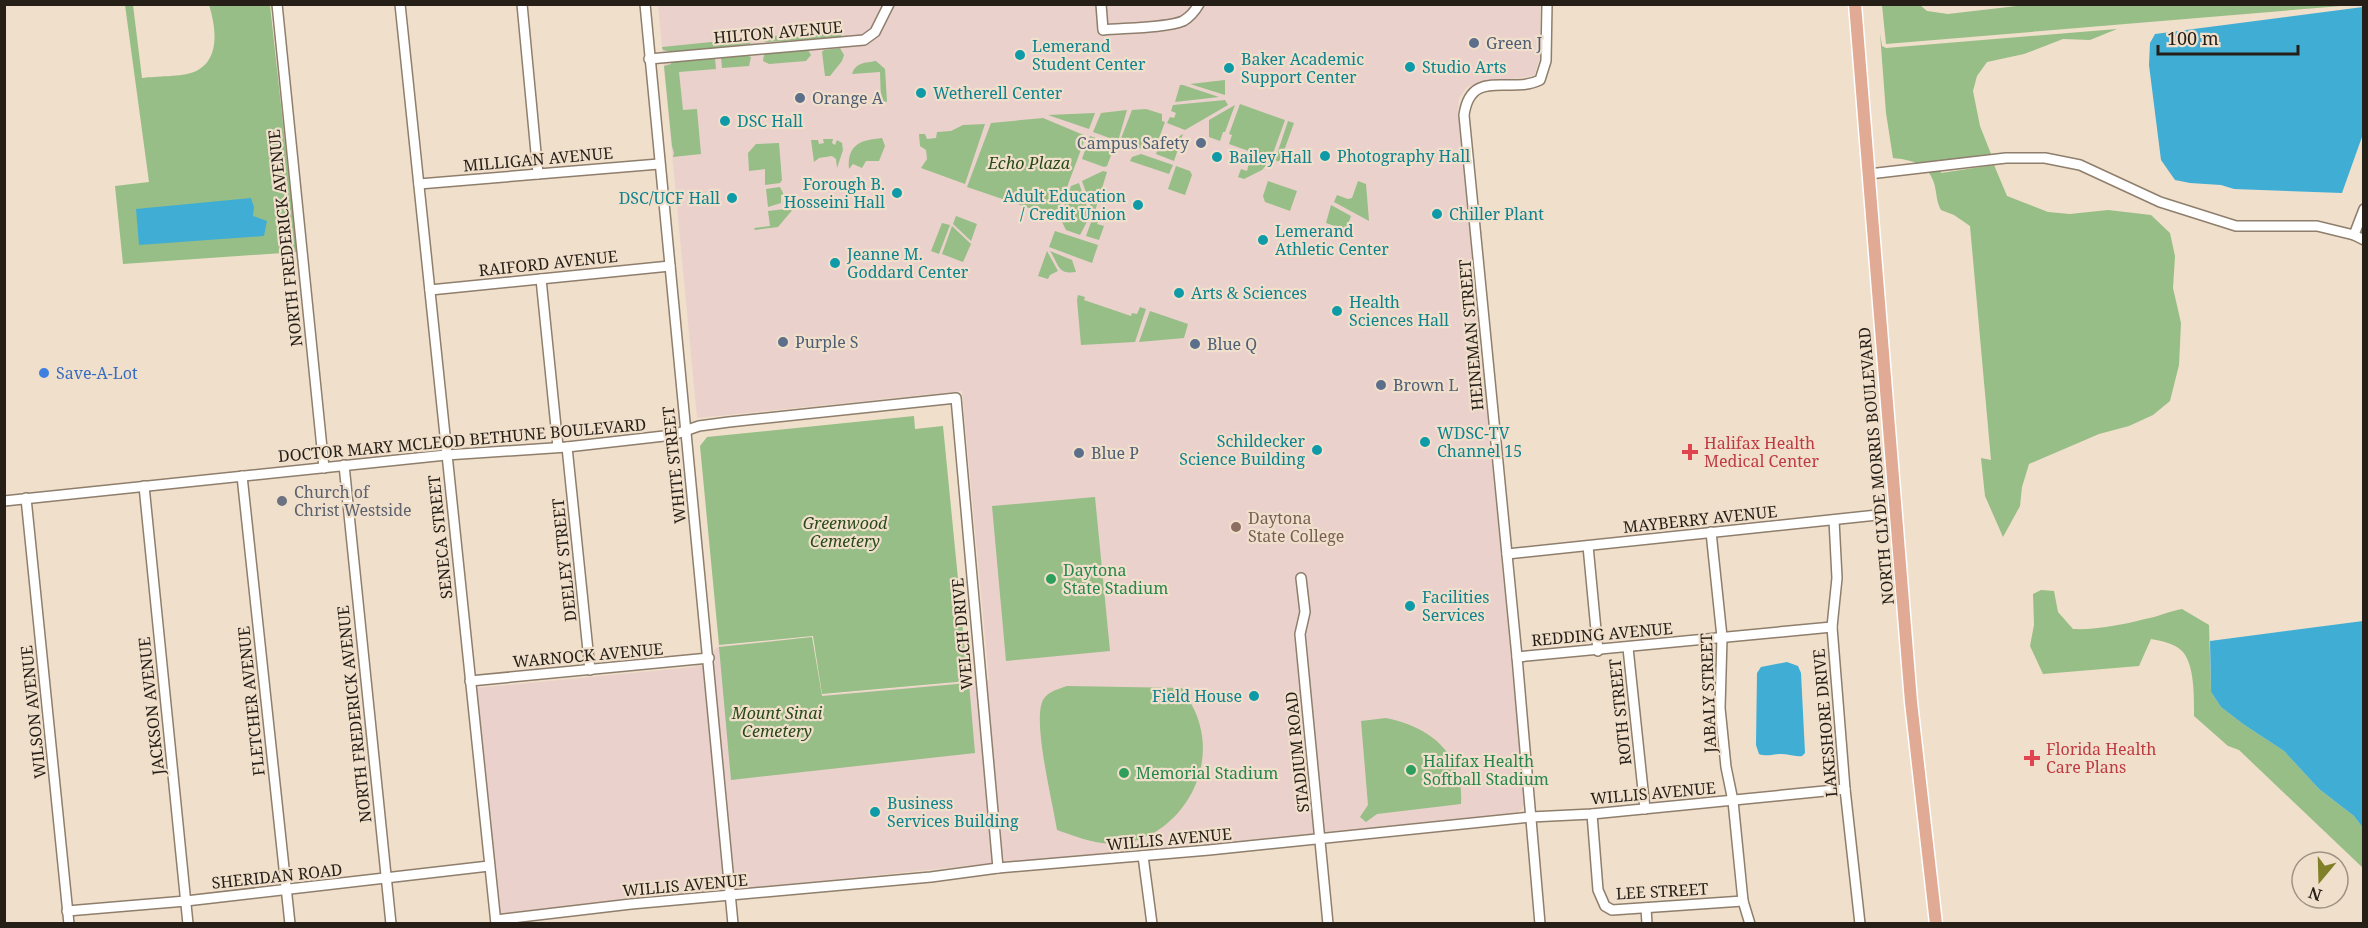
<svg xmlns="http://www.w3.org/2000/svg" width="2368" height="928" viewBox="0 0 2368 928" font-family="'Noto Serif',serif">
<rect width="100%" height="100%" fill="#f0dfcb"/>
<!-- education -->
<path fill="#ebd1cc" d="M658,5h882v53l-6,18 -55,7 -12,4 -8,12 -1,13 67,692 -4,6 -9,6 -431,42 -105,7 -476,49 -24,-226 218,-21 25,-21 93,-9 10,58 167,-15 -27,-289 -265,27z"/>
<!-- green -->
<g fill="#96be86">
<path d="M2035,4h318v1l-467,39 -4,-39h38l7,6 21,3z"/>
<path d="M125,5h8l9,73c14,-2 40,-1 52,-6 27,-11 22,-45 15,-67h61l27,247 -174,12 -8,-78 34,-4z"/>
<path d="M2117,29l-27,11 -27,-1 -39,15 -37,8 -10,14 -4,15 7,35 11,28 -51,9 1,10 53,-8 13,31 41,16 22,2 38,-4 43,5 19,18 5,23 -2,32 8,35 -2,42 -9,36 -17,14 -24,11 -30,8 -70,30 -7,23 -2,19 -17,31 -18,-41 -4,-38 10,2 -21,-234 -16,-11 -13,-5c-5,-9 -4,-17 -7,-27 -6,-20 -23,-23 -41,-25l-7,-45 -6,-80 2,13 4,2z"/>
<path d="M843,32l-3,6 -75,4 -3,-5 25,-2 11,2 10,-3z"/>
<path d="M751,38l-1,6 -78,8 -9,-2 -1,-3z"/>
<path d="M840,48l4,7 -2,6 -12,15h-5l-3,-24 2,-2z"/>
<path d="M808,50l3,5 -5,6 -37,3 -6,-3 1,-6 3,-3z"/>
<path d="M746,55l5,2 -2,9 -27,2 -1,-11z"/>
<path d="M715,58l1,11 -37,3 4,38 14,-1 4,45 -28,3 1,-4 -2,-7 -8,-80 7,-2v-2z"/>
<path d="M876,61l9,8 2,33 -6,-1 -1,-29 -28,2c4,-12 13,-11 24,-13z"/>
<path d="M1225,80v15l-35,-11z"/>
<path d="M1180,85h3l36,12 -44,5z"/>
<path d="M1225,100l3,5 -43,25 -18,-7 3,-6 4,1 2,-5 -5,-2 2,-6z"/>
<path d="M1240,104l45,16 -14,39 -42,-15 3,-9 -3,-1z"/>
<path d="M1235,105l-10,27h-2l-3,9 -11,-4v-17z"/>
<path d="M1146,109l16,5v7l3,1 -9,24 -11,4 -25,-9 12,-31z"/>
<path d="M1127,110l-9,31 -25,-9 8,-19z"/>
<path d="M1095,113l-6,16 -41,-14z"/>
<path d="M1043,118l43,18 -30,81 -89,-30 24,-64z"/>
<path d="M1288,121l6,2 -14,39 -5,-2z"/>
<path d="M985,124l-20,60 -44,-16 6,-9 -1,-9 -6,-4 -1,-12h6l2,5 9,-1 1,-6 14,-1 12,-6z"/>
<path d="M1183,134l-9,27 -18,-7 2,-5z"/>
<path d="M1090,136l25,9 -8,21 -3,1 -22,-8z"/>
<path d="M882,138l3,8 -6,15h-13l-4,7 -9,-4 -4,5c-2,-25 12,-29 33,-31z"/>
<path d="M823,139h10l-1,4 3,2 2,-5 5,3 1,7 -6,18 -1,-9 -4,-3 -13,2 -5,4 -3,-22h7l1,4 5,-1z"/>
<path d="M779,143l3,37 -2,3 -15,2v-16l-16,2 -1,-18 8,-9z"/>
<path d="M1246,153l23,9 -7,8 -18,9 -6,-2 3,-8 6,2 2,-8 -5,-3z"/>
<path d="M1141,154l32,11 -4,9 -39,-13 2,-4z"/>
<path d="M1176,166l14,5 2,4 -7,20 -17,-6z"/>
<path d="M1103,171l4,1 -12,39 -3,-1 -10,-29z"/>
<path d="M1268,181l29,10 -7,20 -25,-9 -2,-6z"/>
<path d="M1358,181l8,3 3,37 -35,-19 3,-7 11,4 4,-1z"/>
<path d="M1079,183l11,33 -10,19 -14,-5 -6,-12 11,-32z"/>
<path d="M780,187l4,8h-3v8l-13,4 -2,-18z"/>
<path d="M1331,205l20,11 -5,14 -20,-7z"/>
<path d="M794,208l-16,19 -23,3 -1,-2 16,-2 -2,-15z"/>
<path d="M1094,214l6,2 -3,8 7,2 -5,14 -13,-4z"/>
<path d="M956,216l21,8 -6,17 -18,-17z"/>
<path d="M942,223l8,2 -11,29 -8,-3z"/>
<path d="M952,226l19,18 -8,18 -21,-8z"/>
<path d="M1055,231l43,14 -6,18 -43,-16z"/>
<path d="M1047,251l11,20 -8,4 -2,4 -10,-3z"/>
<path d="M1050,251l22,9 4,12c-19,3 -17,-8 -26,-21z"/>
<path d="M1078,295l7,2 -1,3 47,16 1,-3 5,1 3,-7 6,2 -11,33 -54,3 -4,-45z"/>
<path d="M1150,311l38,13 -4,14 -45,4z"/>
<path d="M914,416l1,13 28,-3 25,255 -146,13 -9,-58 -94,9 -19,-199 7,-9z"/>
<path d="M1095,497l15,154 -104,10 -14,-155z"/>
<path d="M2041,590l13,1 4,21 15,17c23,1 49,-4 72,-10 13,-2 24,-8 37,-10l27,16 2,67 10,15 22,17 41,27 35,38 35,27 9,12v40l-124,-118 -11,-4 -34,-30c0,-17 1,-52 -12,-65 -8,-8 -21,-10 -31,-12l-12,27 -96,8 -13,-28 4,-21 -1,-31z"/>
<path d="M812,637l10,59 147,-13 6,70 -244,27 -12,-133z"/>
<path d="M1067,686l115,2c7,12 15,24 18,38 15,56 -30,119 -89,118 -19,-1 -37,-8 -54,-14 -4,-27 -25,-109 -14,-130 5,-9 16,-11 24,-14z"/>
<path d="M1386,718c45,9 78,36 75,86l-84,10 -11,8 -6,-5 8,-12 -7,-84z"/>
</g>
<!-- water -->
<g fill="#40add4">
<path d="M2363,7v127l-21,59 -108,-4 -13,-4 -31,-2 -15,-3 -14,-20 -12,-95 1,-22 5,-9z"/>
<path d="M251,198l3,9 -1,9 14,5 -3,15 -125,9 -3,-36z"/>
<path d="M2363,621h1l-1,207 -9,-12 -35,-27 -35,-38 -41,-27 -22,-17 -10,-15 -1,-51z"/>
<path d="M1787,662l11,4 3,7 4,80 -3,3c-7,1 -14,-2 -21,-2 -9,0 -14,3 -22,0l-3,-9 1,-72 4,-6z"/>
</g>
<g fill="none" stroke-linecap="round" stroke-linejoin="round">
<defs>
<g id="minor">
<path d="M277,4l47,464"/>
<path d="M400,4l96,920"/>
<path d="M522,4l16,170"/>
<path d="M645,4l88,920"/>
<path d="M1101,4l2,26c20,-2 64,-2 80,-9 7,-4 12,-10 16,-17"/>
<path d="M649,59l215,-19 11,-8 14,-28"/>
<path d="M1869,174l137,-16h39l35,7 80,37 76,24h81l37,9"/>
<path d="M419,184l240,-20"/>
<path d="M2364,209l-10,26 10,5"/>
<path d="M541,279l17,168"/>
<path d="M430,290l240,-24"/>
<path d="M567,447l23,223"/>
<path d="M344,465l47,459"/>
<path d="M242,476l48,448"/>
<path d="M144,486l44,438"/>
<path d="M26,498l43,426"/>
<path d="M4,501l442,-46 121,-8 106,-12 26,-9 30,-4 227,-24 42,470"/>
<path d="M1834,520l3,58 -5,49 13,162 15,135"/>
<path d="M1711,532l11,105 -2,71 6,59 7,34 10,100 7,23"/>
<path d="M1588,546l10,105"/>
<path d="M1507,554l389,-41"/>
<path d="M1301,578l4,34 -5,22 28,290"/>
<path d="M1628,648l17,161"/>
<path d="M1517,657l315,-30"/>
<path d="M470,681l239,-23"/>
<path d="M1592,814l6,76 7,16 7,4 131,-9"/>
<path d="M1143,856l9,68"/>
<path d="M1646,908l1,16"/>
<path d="M67,911l119,-10 303,-35"/>
<path d="M496,920l135,-16 300,-27 67,-9 211,-18 322,-33 61,-3 253,-25"/>
<path d="M1540,924l-23,-267 -53,-542c7,-48 46,-20 76,-35l6,-19 1,-57"/>
</g>
<path id="major" d="M1855,4l56,698 25,222"/>
</defs>
<!-- minor casing -->
<use href="#minor" stroke="#8e7e6c" stroke-width="12"/>
<!-- major casing -->
<use href="#major" stroke="#fff" stroke-width="15"/>
<!-- minor -->
<use href="#minor" stroke="#fff" stroke-width="9"/>
<!-- major -->
<use href="#major" stroke="#e1aa94" stroke-width="12"/>
</g>
<!-- markers -->
<g fill="#5c6f8a" stroke="#f0dfcb" stroke-width="2">
<circle cx="1474" cy="43" r="6"/>
<circle cx="800" cy="98" r="6"/>
<circle cx="1201" cy="143" r="6"/>
<circle cx="783" cy="342" r="6"/>
<circle cx="1195" cy="344" r="6"/>
<circle cx="1381" cy="385" r="6"/>
<circle cx="1079" cy="453" r="6"/>
</g>
<g fill="#0f9aa8" stroke="#f0dfcb" stroke-width="2">
<circle cx="1020" cy="55" r="6"/>
<circle cx="1410" cy="67" r="6"/>
<circle cx="1229" cy="68" r="6"/>
<circle cx="921" cy="93" r="6"/>
<circle cx="725" cy="121" r="6"/>
<circle cx="1325" cy="156" r="6"/>
<circle cx="1217" cy="157" r="6"/>
<circle cx="897" cy="193" r="6"/>
<circle cx="732" cy="198" r="6"/>
<circle cx="1138" cy="205" r="6"/>
<circle cx="1437" cy="214" r="6"/>
<circle cx="1263" cy="240" r="6"/>
<circle cx="835" cy="263" r="6"/>
<circle cx="1179" cy="293" r="6"/>
<circle cx="1337" cy="311" r="6"/>
<circle cx="1425" cy="442" r="6"/>
<circle cx="1317" cy="450" r="6"/>
<circle cx="1410" cy="606" r="6"/>
<circle cx="1254" cy="696" r="6"/>
<circle cx="875" cy="812" r="6"/>
</g>
<circle fill="#3f7fe0" stroke="#f0dfcb" stroke-width="2" cx="44" cy="373" r="6"/>
<g fill="#e0444e" stroke="#f0dfcb" stroke-width="2">
<path d="M1687 443h6v6h6v6h-6v6h-6v-6h-6v-6h6z"/>
<path d="M2029 749h6v6h6v6h-6v6h-6v-6h-6v-6h6z"/>
</g>
<circle fill="#6b7280" stroke="#f0dfcb" stroke-width="2" cx="282" cy="501" r="6"/>
<circle fill="#8d6e63" stroke="#f0dfcb" stroke-width="2" cx="1236" cy="527" r="6"/>
<g fill="#2e9e5b" stroke="#f0dfcb" stroke-width="2">
<circle cx="1051" cy="579" r="6"/>
<circle cx="1411" cy="770" r="6"/>
<circle cx="1124" cy="773" r="6"/>
</g>
<g text-anchor="middle" stroke-width="4.5" stroke-linejoin="round" paint-order="stroke">
<!-- street labels -->
<g font-size="16" fill="#251f18" stroke="#f0dfcb">
<text transform="translate(778 32) rotate(-5)" y="6">HILTON AVENUE</text>
<text transform="translate(538 159) rotate(-5)" y="6">MILLIGAN AVENUE</text>
<text transform="translate(285 238) rotate(-96)" y="6">NORTH FREDERICK AVENUE</text>
<text transform="translate(548 263) rotate(-6)" y="6">RAIFORD AVENUE</text>
<text transform="translate(1471 335) rotate(-95)" y="6">HEINEMAN STREET</text>
<text transform="translate(462 440) rotate(-5)" y="6">DOCTOR MARY MCLEOD BETHUNE BOULEVARD</text>
<text transform="translate(674 465) rotate(-96)" y="6">WHITE STREET</text>
<text transform="translate(1876 466) rotate(-95)" y="6">NORTH CLYDE MORRIS BOULEVARD</text>
<text transform="translate(1700 519) rotate(-6)" y="6">MAYBERRY AVENUE</text>
<text transform="translate(440 537) rotate(-96)" y="6">SENECA STREET</text>
<text transform="translate(564 560) rotate(-96)" y="6">DEELEY STREET</text>
<text transform="translate(962 634) rotate(-95)" y="6">WELCH DRIVE</text>
<text transform="translate(1602 634) rotate(-5)" y="6">REDDING AVENUE</text>
<text transform="translate(588 655) rotate(-5)" y="6">WARNOCK AVENUE</text>
<text transform="translate(1708 693) rotate(-92)" y="6">JABALY STREET</text>
<text transform="translate(251 701) rotate(-96)" y="6">FLETCHER AVENUE</text>
<text transform="translate(151 706) rotate(-96)" y="6">JACKSON AVENUE</text>
<text transform="translate(33 712) rotate(-96)" y="6">WILSON AVENUE</text>
<text transform="translate(1620 712) rotate(-96)" y="6">ROTH STREET</text>
<text transform="translate(354 714) rotate(-96)" y="6">NORTH FREDERICK AVENUE</text>
<text transform="translate(1825 723) rotate(-95)" y="6">LAKESHORE DRIVE</text>
<text transform="translate(1297 752) rotate(-96)" y="6">STADIUM ROAD</text>
<text transform="translate(1653 793) rotate(-5)" y="6">WILLIS AVENUE</text>
<text transform="translate(1169 839) rotate(-5)" y="6">WILLIS AVENUE</text>
<text transform="translate(277 876) rotate(-6)" y="6">SHERIDAN ROAD</text>
<text transform="translate(685 885) rotate(-5)" y="6">WILLIS AVENUE</text>
<text transform="translate(1662 891) rotate(-3)" y="6">LEE STREET</text>
</g>
<!-- service labels -->
<g font-size="16" fill="#4e5e75" stroke="#f0dfcb" text-anchor="start">
<text x="1486" y="49">Green J</text>
<text x="812" y="104">Orange A</text>
<text x="1189" y="149" text-anchor="end">Campus Safety</text>
<text x="795" y="348">Purple S</text>
<text x="1207" y="350">Blue Q</text>
<text x="1393" y="391">Brown L</text>
<text x="1091" y="459">Blue P</text>
</g>
<!-- culture labels -->
<g font-size="16" fill="#0d838f" stroke="#f0dfcb" text-anchor="start">
<text x="1032" y="52">Lemerand<tspan x="1032" dy="18">Student Center</tspan></text>
<text x="1241" y="65">Baker Academic<tspan x="1241" dy="18">Support Center</tspan></text>
<text x="1422" y="73">Studio Arts</text>
<text x="933" y="99">Wetherell Center</text>
<text x="737" y="127">DSC Hall</text>
<text x="1337" y="162">Photography Hall</text>
<text x="1229" y="163">Bailey Hall</text>
<text x="885" y="190" text-anchor="end">Forough B.<tspan x="885" dy="18">Hosseini Hall</tspan></text>
<text x="1126" y="202" text-anchor="end">Adult Education<tspan x="1126" dy="18">/ Credit Union</tspan></text>
<text x="720" y="204" text-anchor="end">DSC/UCF Hall</text>
<text x="1449" y="220">Chiller Plant</text>
<text x="1275" y="237">Lemerand<tspan x="1275" dy="18">Athletic Center</tspan></text>
<text x="847" y="260">Jeanne M.<tspan x="847" dy="18">Goddard Center</tspan></text>
<text x="1191" y="299">Arts &amp; Sciences</text>
<text x="1349" y="308">Health<tspan x="1349" dy="18">Sciences Hall</tspan></text>
<text x="1437" y="439">WDSC-TV<tspan x="1437" dy="18">Channel 15</tspan></text>
<text x="1305" y="447" text-anchor="end">Schildecker<tspan x="1305" dy="18">Science Building</tspan></text>
<text x="1422" y="603">Facilities<tspan x="1422" dy="18">Services</tspan></text>
<text x="1242" y="702" text-anchor="end">Field House</text>
<text x="887" y="809">Business<tspan x="887" dy="18">Services Building</tspan></text>
</g>
<!-- park labels -->
<g font-size="16" font-style="italic" fill="#284918" stroke="#f0dfcb">
<text x="1029" y="169">Echo Plaza</text>
<text x="845" y="529">Greenwood<tspan x="845" dy="18">Cemetery</tspan></text>
<text x="777" y="719">Mount Sinai<tspan x="777" dy="18">Cemetery</tspan></text>
</g>
<!-- shop labels -->
<g font-size="16" fill="#366cbe" stroke="#f0dfcb" text-anchor="start">
<text x="56" y="379">Save-A-Lot</text>
</g>
<!-- health labels -->
<g font-size="16" fill="#be3a42" stroke="#f0dfcb" text-anchor="start">
<text x="1704" y="449">Halifax Health<tspan x="1704" dy="18">Medical Center</tspan></text>
<text x="2046" y="755">Florida Health<tspan x="2046" dy="18">Care Plans</tspan></text>
</g>
<!-- worship labels -->
<g font-size="16" fill="#5b616d" stroke="#f0dfcb" text-anchor="start">
<text x="294" y="498">Church of<tspan x="294" dy="18">Christ Westside</tspan></text>
</g>
<!-- education labels -->
<g font-size="16" fill="#785e54" stroke="#f0dfcb" text-anchor="start">
<text x="1248" y="524">Daytona<tspan x="1248" dy="18">State College</tspan></text>
</g>
<!-- leisure labels -->
<g font-size="16" fill="#27864d" stroke="#f0dfcb" text-anchor="start">
<text x="1063" y="576">Daytona<tspan x="1063" dy="18">State Stadium</tspan></text>
<text x="1423" y="767">Halifax Health<tspan x="1423" dy="18">Softball Stadium</tspan></text>
<text x="1136" y="779">Memorial Stadium</text>
</g>
</g>
<!-- border -->
<rect width="2368" height="928" fill="none" stroke="#251f18" stroke-width="12"/>
<!-- north arrow -->
<g transform="translate(2320 880) rotate(199)"><circle r="28" fill="#f0dfcb" stroke="#9f9283" stroke-width="1.5"/>
<path d="M0-4.5L10 22L0 15L-10 22Z" fill="#808029"/>
<text y="-9" font-size="16" font-weight="bold" text-anchor="middle" fill="#251f18">N</text>
</g>
<!-- scale -->
<path d="M2158 45v9h140v-9" fill="none" stroke="#251f18" stroke-width="3"/>
<text x="2167" y="45" font-size="18" fill="#251f18" stroke="#f0dfcb" stroke-width="4.5" paint-order="stroke">100 m</text>
</svg>
